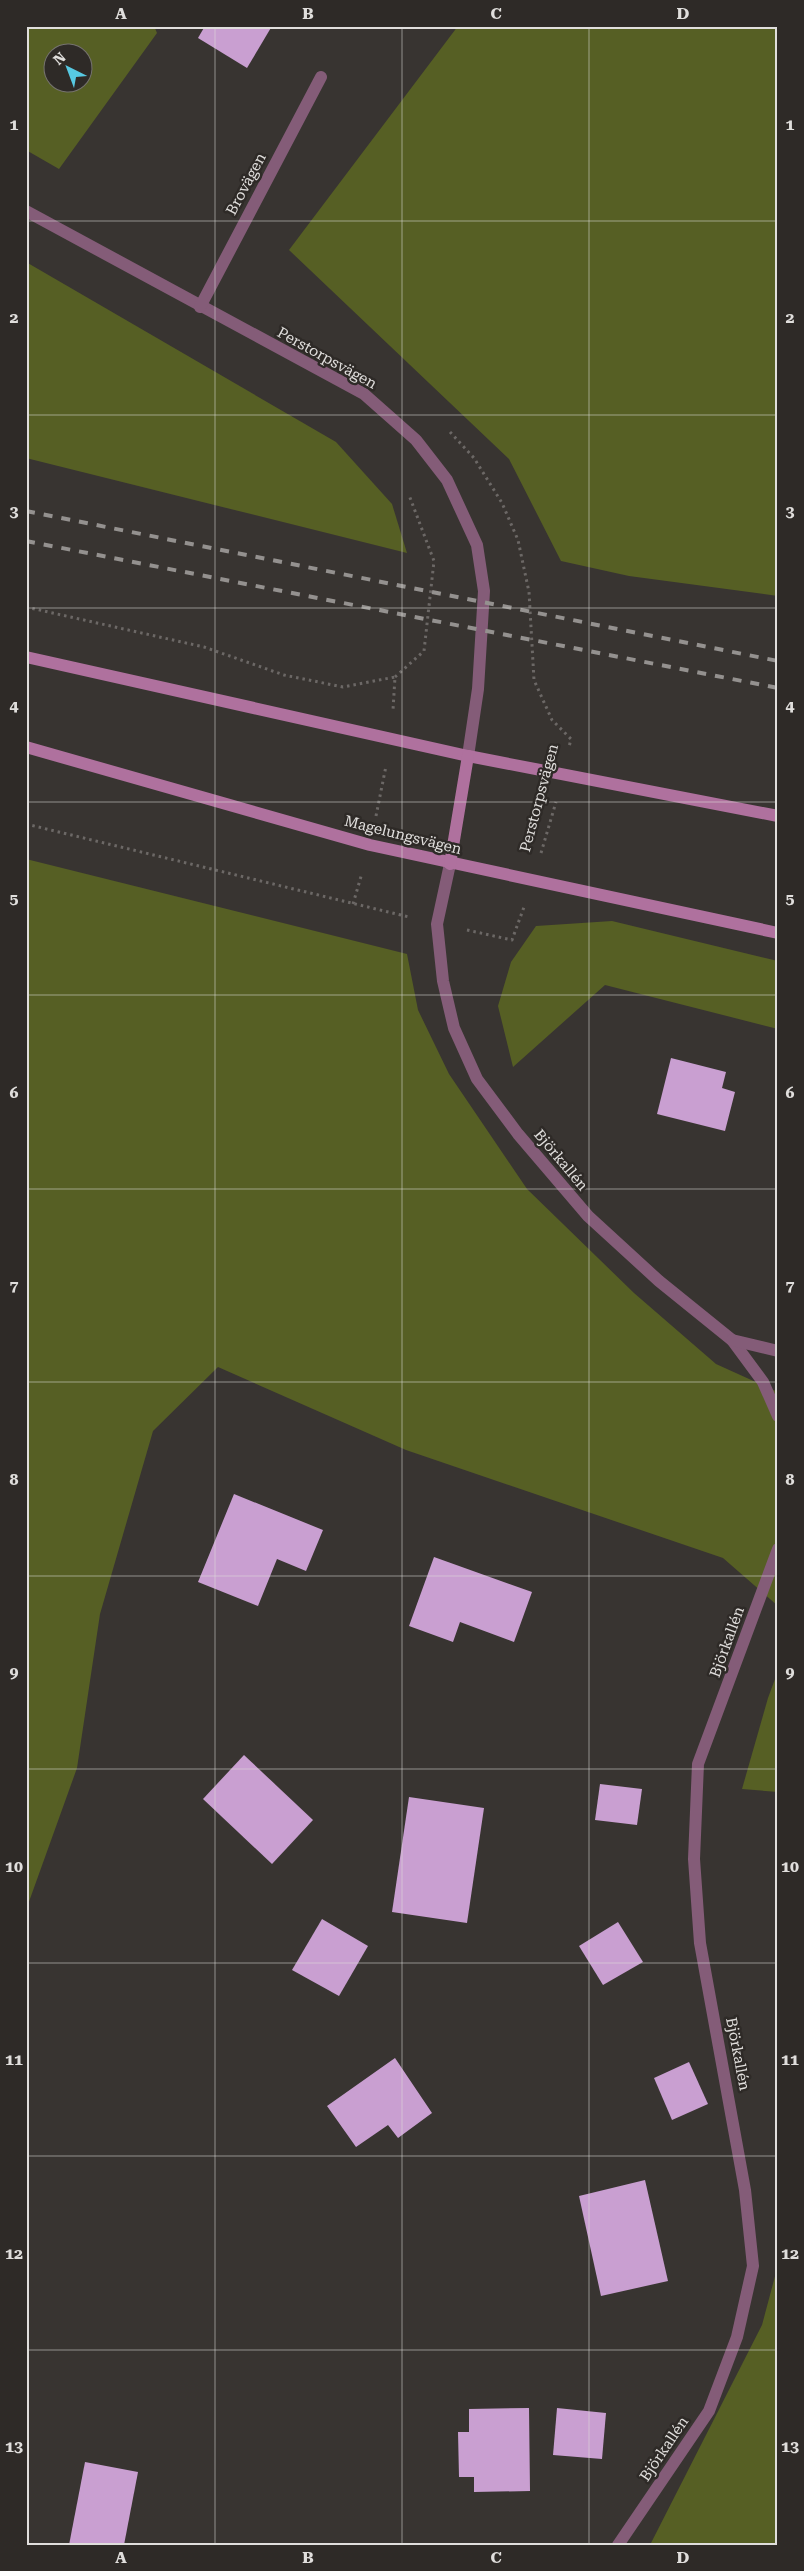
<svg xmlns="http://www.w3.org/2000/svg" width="804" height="2571" viewBox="0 0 804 2571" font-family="'Roboto Serif',serif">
<rect width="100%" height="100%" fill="#383431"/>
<!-- green -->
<g fill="#565f24" fill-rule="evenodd">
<path d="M26,26h128l3,7 -98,136 -33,-19zM52,52h30v30h-30z"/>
<path d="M458,26h320v570l-149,-20 -68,-15 -52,-102 -220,-209z"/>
<path d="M26,262l310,180 56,62 15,49 -381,-95z"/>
<path d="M26,859l381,95 11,56 31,64 78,115 107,104 82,71 62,28v214l-55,-48 -317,-108 -188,-83 -65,64 -53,183 -23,154 -51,142z"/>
<path d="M612,921l166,40v68l-173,-44 -92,82 -15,-61 13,-44 25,-36z"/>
<path d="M778,1671v121l-36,-3 26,-91z"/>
<path d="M778,2265v280h-128l112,-220z"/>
</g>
<!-- building -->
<g fill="#c99fd1">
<path d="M205,26h67l-25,42 -49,-30z"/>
<path d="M671,1058l55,14 -4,16 13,4 -10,39 -68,-17z"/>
<path d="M234,1494l89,36 -17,41 -29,-12 -19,47 -60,-24z"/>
<path d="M434,1557l98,35 -18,50 -54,-20 -7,20 -44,-16z"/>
<path d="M244,1755l69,65 -41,44 -69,-65z"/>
<path d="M600,1784l42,5 -5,36 -42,-5z"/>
<path d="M409,1797l75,11 -17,115 -75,-11z"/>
<path d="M322,1919l46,27 -29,50 -47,-26z"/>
<path d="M618,1922l25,40 -40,23 -24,-39z"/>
<path d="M395,2058l37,55 -34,25 -10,-13 -32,22 -29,-41z"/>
<path d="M689,2062l19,42 -36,16 -18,-42z"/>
<path d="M645,2180l23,101 -67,15 -22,-100z"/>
<path d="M529,2408l1,83 -56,1v-15h-15l-1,-45h11v-23z"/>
<path d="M557,2408l49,5 -4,46 -49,-4z"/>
<path d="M85,2462l53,10 -14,73h-55z"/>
</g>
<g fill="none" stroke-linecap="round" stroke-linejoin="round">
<!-- path -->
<g stroke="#6c6866" stroke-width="3" stroke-dasharray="2.5 4" stroke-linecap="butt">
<path d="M450,432l24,26 28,45 16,37 11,52 5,88 18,40 19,19 -2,8"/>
<path d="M26,607l178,40 80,28 59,12 52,-10 -2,33"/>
<path d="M395,677l29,-26 10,-90 -25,-66"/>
<path d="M376,816l10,-50"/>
<path d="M26,824l383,93"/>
<path d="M541,853l15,-51"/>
<path d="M353,904l9,-31"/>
<path d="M467,930l45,10 12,-33"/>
</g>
<!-- minor -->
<g stroke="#845c78" stroke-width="12">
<path d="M26,211l338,183 52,46 31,40 30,65 7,46 -6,98 -10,67"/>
<path d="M200,307l121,-230"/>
<path d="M450,864l-13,60 6,57 11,47 23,51 41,55 70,82 71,65 73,59 31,42 15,34"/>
<path d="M732,1340l46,11"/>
<path d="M618,2545l91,-134 28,-74 16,-71 -8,-76 -45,-247 -6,-84 4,-95 80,-215"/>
</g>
<!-- secondary -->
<g stroke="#af719e" stroke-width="12">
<path d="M26,657l442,99 310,60"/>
<path d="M26,747l344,98 408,88"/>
<path d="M450,864l18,-108"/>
</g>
<!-- rail -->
<g stroke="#94918f" stroke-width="4" stroke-dasharray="9 9" stroke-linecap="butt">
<path d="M26,511l752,150"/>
<path d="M26,541l752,147"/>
</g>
</g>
<!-- grid -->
<path fill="none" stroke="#e0dedc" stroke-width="1" stroke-opacity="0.55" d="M215,26v2519M402,26v2519M589,26v2519M26,221h752M26,415h752M26,608h752M26,802h752M26,995h752M26,1189h752M26,1382h752M26,1576h752M26,1769h752M26,1963h752M26,2156h752M26,2350h752"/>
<g text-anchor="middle" stroke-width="5" stroke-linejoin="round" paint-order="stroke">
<!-- street labels -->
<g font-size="15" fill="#e0dedc" stroke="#2e2a27">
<text transform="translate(246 184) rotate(-62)" y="5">Brovägen</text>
<text transform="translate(327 358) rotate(29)" y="5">Perstorpsvägen</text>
<text transform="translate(539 798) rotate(-75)" y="5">Perstorpsvägen</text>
<text transform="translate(403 835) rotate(14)" y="5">Magelungsvägen</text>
<text transform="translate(561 1160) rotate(50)" y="5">Björkallén</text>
<text transform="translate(727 1642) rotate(-70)" y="5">Björkallén</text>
<text transform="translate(738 2054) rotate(79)" y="5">Björkallén</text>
<text transform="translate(664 2449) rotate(-56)" y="5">Björkallén</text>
</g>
</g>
<!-- border -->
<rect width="804" height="2571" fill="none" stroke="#2e2a27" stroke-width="55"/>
<!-- north arrow -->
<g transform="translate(68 68) rotate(318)"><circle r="24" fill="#2e2a27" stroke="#75726f"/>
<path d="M0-4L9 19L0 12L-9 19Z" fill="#57c9e2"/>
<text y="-8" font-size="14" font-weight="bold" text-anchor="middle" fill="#e0dedc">N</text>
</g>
<rect x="28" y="28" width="748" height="2516" fill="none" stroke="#e0dedc" stroke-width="2"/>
<g font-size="16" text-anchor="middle" font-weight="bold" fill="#e0dedc">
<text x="121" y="19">A</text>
<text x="308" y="19">B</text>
<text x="496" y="19">C</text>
<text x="683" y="19">D</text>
<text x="14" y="130">1</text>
<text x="790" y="130">1</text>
<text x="14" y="323">2</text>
<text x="790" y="323">2</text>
<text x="14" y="517">3</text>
<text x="790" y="517">3</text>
<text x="14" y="711">4</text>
<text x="790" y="711">4</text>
<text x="14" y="904">5</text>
<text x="790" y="904">5</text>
<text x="14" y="1098">6</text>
<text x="790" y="1098">6</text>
<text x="14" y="1291">7</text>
<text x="790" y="1291">7</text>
<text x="14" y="1485">8</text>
<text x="790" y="1485">8</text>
<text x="14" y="1678">9</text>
<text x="790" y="1678">9</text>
<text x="14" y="1872">10</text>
<text x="790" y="1872">10</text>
<text x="14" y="2065">11</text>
<text x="790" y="2065">11</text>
<text x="14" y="2259">12</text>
<text x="790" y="2259">12</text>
<text x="14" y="2452">13</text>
<text x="790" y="2452">13</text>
<text x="121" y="2563">A</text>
<text x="308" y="2563">B</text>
<text x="496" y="2563">C</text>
<text x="683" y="2563">D</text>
</g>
</svg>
